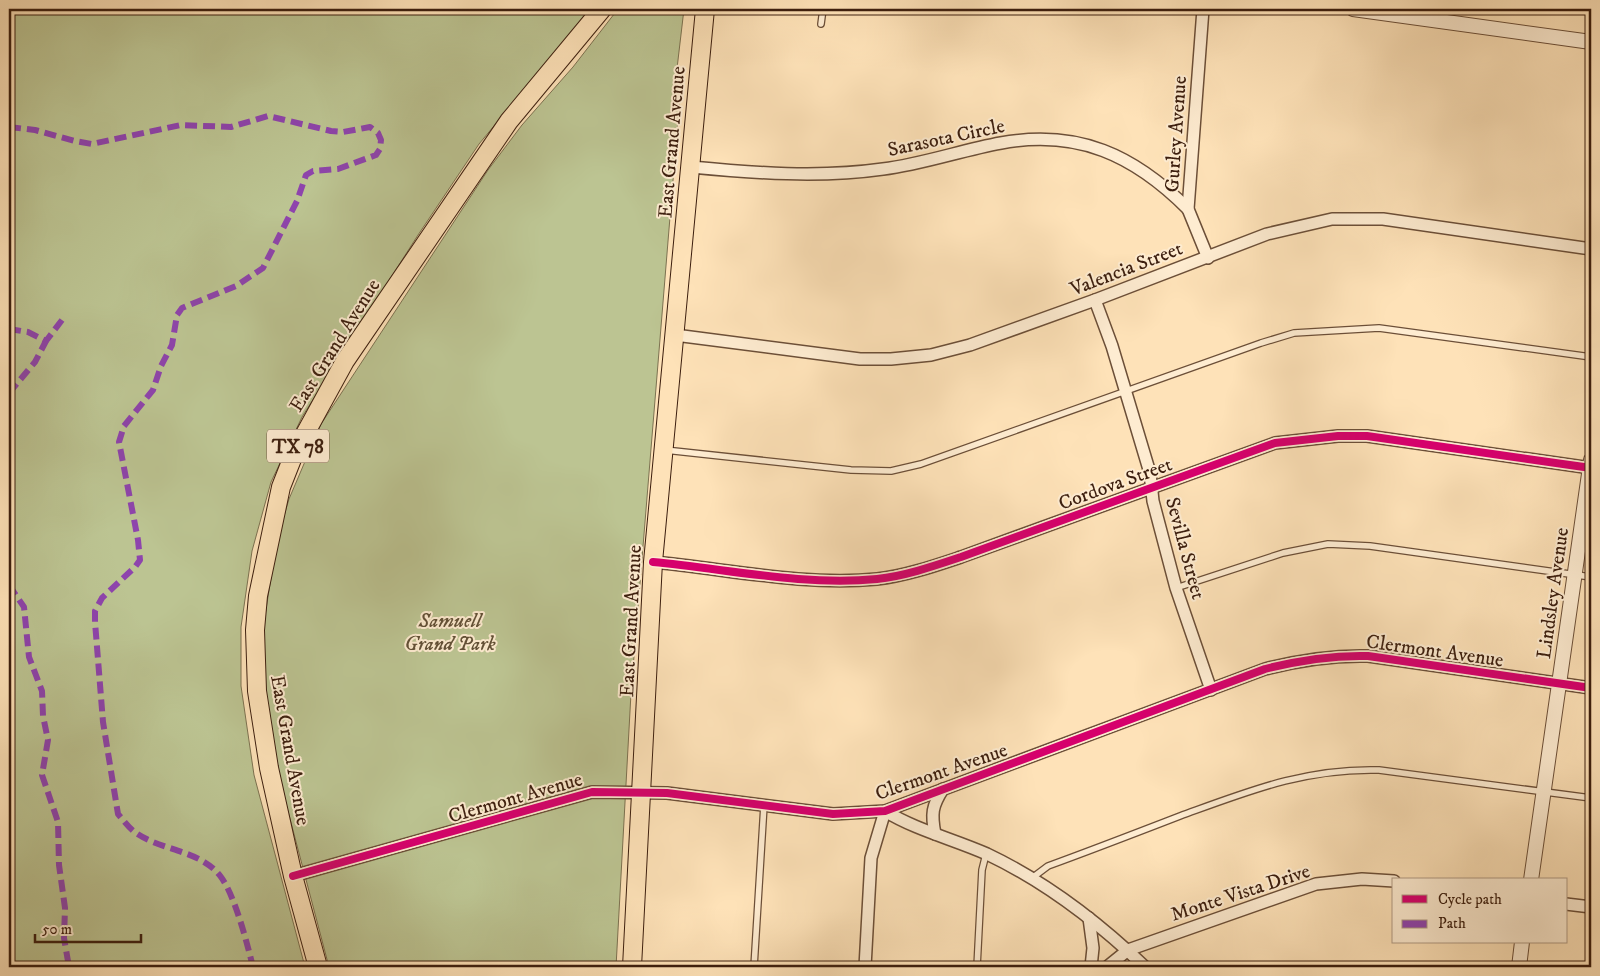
<svg xmlns="http://www.w3.org/2000/svg" width="1600" height="976" viewBox="0 0 1600 976" font-family="'IM FELL DW Pica',serif">
<rect width="100%" height="100%" fill="#fee2b8"/>
<filter id="stains"><feTurbulence type="fractalNoise" baseFrequency=".004" numOctaves="4"/><feColorMatrix values="0 0 0 0 .2 0 0 0 0 .09 0 0 0 0 .02 0 0 0 .5 -.17"/></filter>
<radialGradient id="worn" r=".72"><stop offset=".6" stop-color="#630" stop-opacity="0"/><stop offset="1" stop-color="#630" stop-opacity=".3"/></radialGradient>
<!-- green -->
<g fill="#bcc492" stroke="#7c7150">
<path d="M9,9h582l-112,135 -61,91 -116,182 -31,65 -19,69 -11,76v59l13,89 51,192h-296z"/>
<path d="M618,9h66l-8,68 4,18 -49,598 -15,274h-287l-60,-228 -7,-84 2,-33 13,-82 12,-41 32,-75 167,-254 34,-45 51,-58z"/>
</g>
<g fill="none" stroke-linecap="round" stroke-linejoin="round">
<defs>
<g id="service">
<path d="M821,24l2,-15"/>
<path d="M665,450l186,20 40,1 30,-7 340,-121 33,-10 85,-5 212,29"/>
<path d="M1176,588l107,-35 45,-9 42,2 221,31"/>
<path d="M1032,878l16,-12c44,-16 88,-33 132,-50 69,-25 125,-48 199,-46l212,28"/>
<path d="M754,967l10,-162"/>
<path d="M977,967l5,-97 4,-16"/>
</g>
<g id="minor">
<path d="M1203,9l-15,200 20,49"/>
<path d="M691,167c63,6 129,11 192,2 40,-5 79,-19 118,-26 77,-14 133,12 187,66"/>
<path d="M1095,300l17,46 38,127 3,28 23,87 35,102"/>
<path d="M675,335l185,24h31l40,-4 39,-10 125,-45 172,-66 65,-15h51l208,30"/>
<path d="M653,562c75,7 149,24 224,17 28,-3 57,-13 84,-22l314,-114 63,-7h29l224,32"/>
<path d="M935,834c-4,-20 -3,-28 8,-45"/>
<path d="M293,876l299,-84 75,1 166,21 52,-3 380,-142c35,-9 67,-14 103,-13l223,32"/>
<path d="M1566,904l25,3"/>
<path d="M1089,918l4,30 -2,19"/>
<path d="M865,967l6,-109 14,-47c31,19 68,28 102,43 59,28 111,68 158,113"/>
<path d="M1107,967l21,-17 188,-66 46,-5 32,2"/>
</g>
<g id="tertiary">
<path d="M1353,9l238,33"/>
<path d="M1531,880l60,-420"/>
<path d="M1519,967l3,-25"/>
</g>
<g id="primary">
<path d="M318,967l-25,-91 -24,-108 -12,-77 -2,-61 3,-34 23,-109 13,-33 51,-93 164,-240 93,-112"/>
<path d="M632,967l21,-405 52,-553"/>
</g>
</defs>
<!-- service casing -->
<use href="#service" stroke="#6c4f38" stroke-width="8"/>
<!-- minor casing -->
<use href="#minor" stroke="#6c4f38" stroke-width="14"/>
<!-- tertiary casing -->
<use href="#tertiary" stroke="#6c4f38" stroke-width="16"/>
<!-- primary casing -->
<use href="#primary" stroke="#3c1e0e" stroke-width="20"/>
<!-- service -->
<use href="#service" stroke="#feecd1" stroke-width="5.5"/>
<!-- minor -->
<use href="#minor" stroke="#feecd1" stroke-width="11"/>
<!-- tertiary -->
<use href="#tertiary" stroke="#feecd1" stroke-width="14"/>
<!-- primary -->
<use href="#primary" stroke="#fee2b8" stroke-width="18"/>
<!-- quiet -->
<g stroke="#8e44ad" stroke-width="6" stroke-dasharray="12 6" stroke-linecap="butt">
<path d="M9,127l26,3 40,11 17,3 89,-19 50,2 37,-11 63,15 12,1 27,-5 8,6 3,7 -1,9 -4,6 -38,14 -25,2 -7,4 -9,26 -34,67 -27,18 -54,22 -5,7 -5,30 -11,21 -8,24 -29,36 -5,16 19,98 2,20 -5,7 -33,31 -7,13v11l8,100 15,92c6,7 11,14 18,19 26,18 65,17 85,44 14,19 26,66 32,90"/>
<path d="M9,329l19,3 18,9 16,-21"/>
<path d="M9,393l26,-31 11,-21"/>
<path d="M9,585l15,22 5,50 13,34 1,25 5,24 -6,35 16,47 1,43 6,43 -1,30 5,29"/>
</g>
<defs>
<g id="cycleway">
<path d="M653,562c75,7 149,24 224,17 28,-3 57,-13 84,-22l314,-114 63,-7h29l224,32"/>
<path d="M293,876l299,-84 75,1 166,21 52,-3 380,-142c35,-9 67,-14 103,-13l223,32"/>
</g>
</defs>
<!-- cycleway casing -->
<use href="#cycleway" stroke="#feecd1" stroke-width="11"/>
<!-- cycleway -->
<use href="#cycleway" stroke="#d6006c" stroke-width="8"/>
</g>
<g text-anchor="middle" stroke-width="4" stroke-linejoin="round" paint-order="stroke">
<!-- shield labels -->
<rect fill="#feecd1" stroke="#765c48" stroke-width="1" x="267" y="429.5" width="62" height="33" rx="4"/>
<g font-size="19" font-weight="bold" fill="#3c1e0e">
<text x="298" y="453">TX 78</text>
</g>
<!-- street labels -->
<g font-size="20" fill="#3c1e0e" stroke="#feecd1">
<text transform="translate(1175 134) rotate(-86)" y="7">Gurley Avenue</text>
<text transform="translate(946 137) rotate(-12)" y="7">Sarasota Circle</text>
<text transform="translate(671 142) rotate(-85)" y="7">East Grand Avenue</text>
<text transform="translate(1126 268) rotate(-21)" y="7">Valencia Street</text>
<text transform="translate(334 345) rotate(-58)" y="7">East Grand Avenue</text>
<text transform="translate(1115 483) rotate(-20)" y="7">Cordova Street</text>
<text transform="translate(1186 548) rotate(75)" y="7">Sevilla Street</text>
<text transform="translate(1552 593) rotate(-82)" y="7">Lindsley Avenue</text>
<text transform="translate(630 621) rotate(-87)" y="7">East Grand Avenue</text>
<text transform="translate(1435 650) rotate(8)" y="7">Clermont Avenue</text>
<text transform="translate(291 750) rotate(80)" y="7">East Grand Avenue</text>
<text transform="translate(941 771) rotate(-19)" y="7">Clermont Avenue</text>
<text transform="translate(515 797) rotate(-16)" y="7">Clermont Avenue</text>
<text transform="translate(1240 892) rotate(-18)" y="7">Monte Vista Drive</text>
</g>
<!-- park labels -->
<g font-size="20" font-style="italic" fill="#625036" stroke="#feecd1">
<text x="450" y="627">Samuell<tspan x="450" dy="23">Grand Park</tspan></text>
</g>
</g>
<!-- margin -->
<rect width="1600" height="976" fill="none" stroke="#fee2b8" stroke-width="30"/>
<rect x="10" y="10" width="1580" height="956" fill="none" stroke="#3c1e0e" stroke-width="2.5"/>
<rect x="15" y="15" width="1570" height="946" fill="none" stroke="#3c1e0e"/>
<!-- legend -->
<rect x="1392" y="878" width="175" height="65" fill="#feecd1" stroke="#b09a83"/>
<rect x="1402" y="895" width="25" height="8" fill="#d6006c" stroke="#b09a83"/>
<text x="1438" y="904" font-size="15" fill="#3c1e0e">Cycle path</text>
<rect x="1402" y="920" width="25" height="8" fill="#8e44ad" stroke="#b09a83"/>
<text x="1438" y="928" font-size="15" fill="#3c1e0e">Path</text>
<!-- scale -->
<path d="M35 934v8h106v-8" fill="none" stroke="#3c1e0e" stroke-width="2.5"/>
<text x="42" y="934" font-size="15" fill="#3c1e0e" stroke="#feecd1" stroke-width="4" paint-order="stroke">50 m</text>
<rect width="100%" height="100%" filter="url(#stains)"/>
<rect width="100%" height="100%" fill="url(#worn)"/>
</svg>
